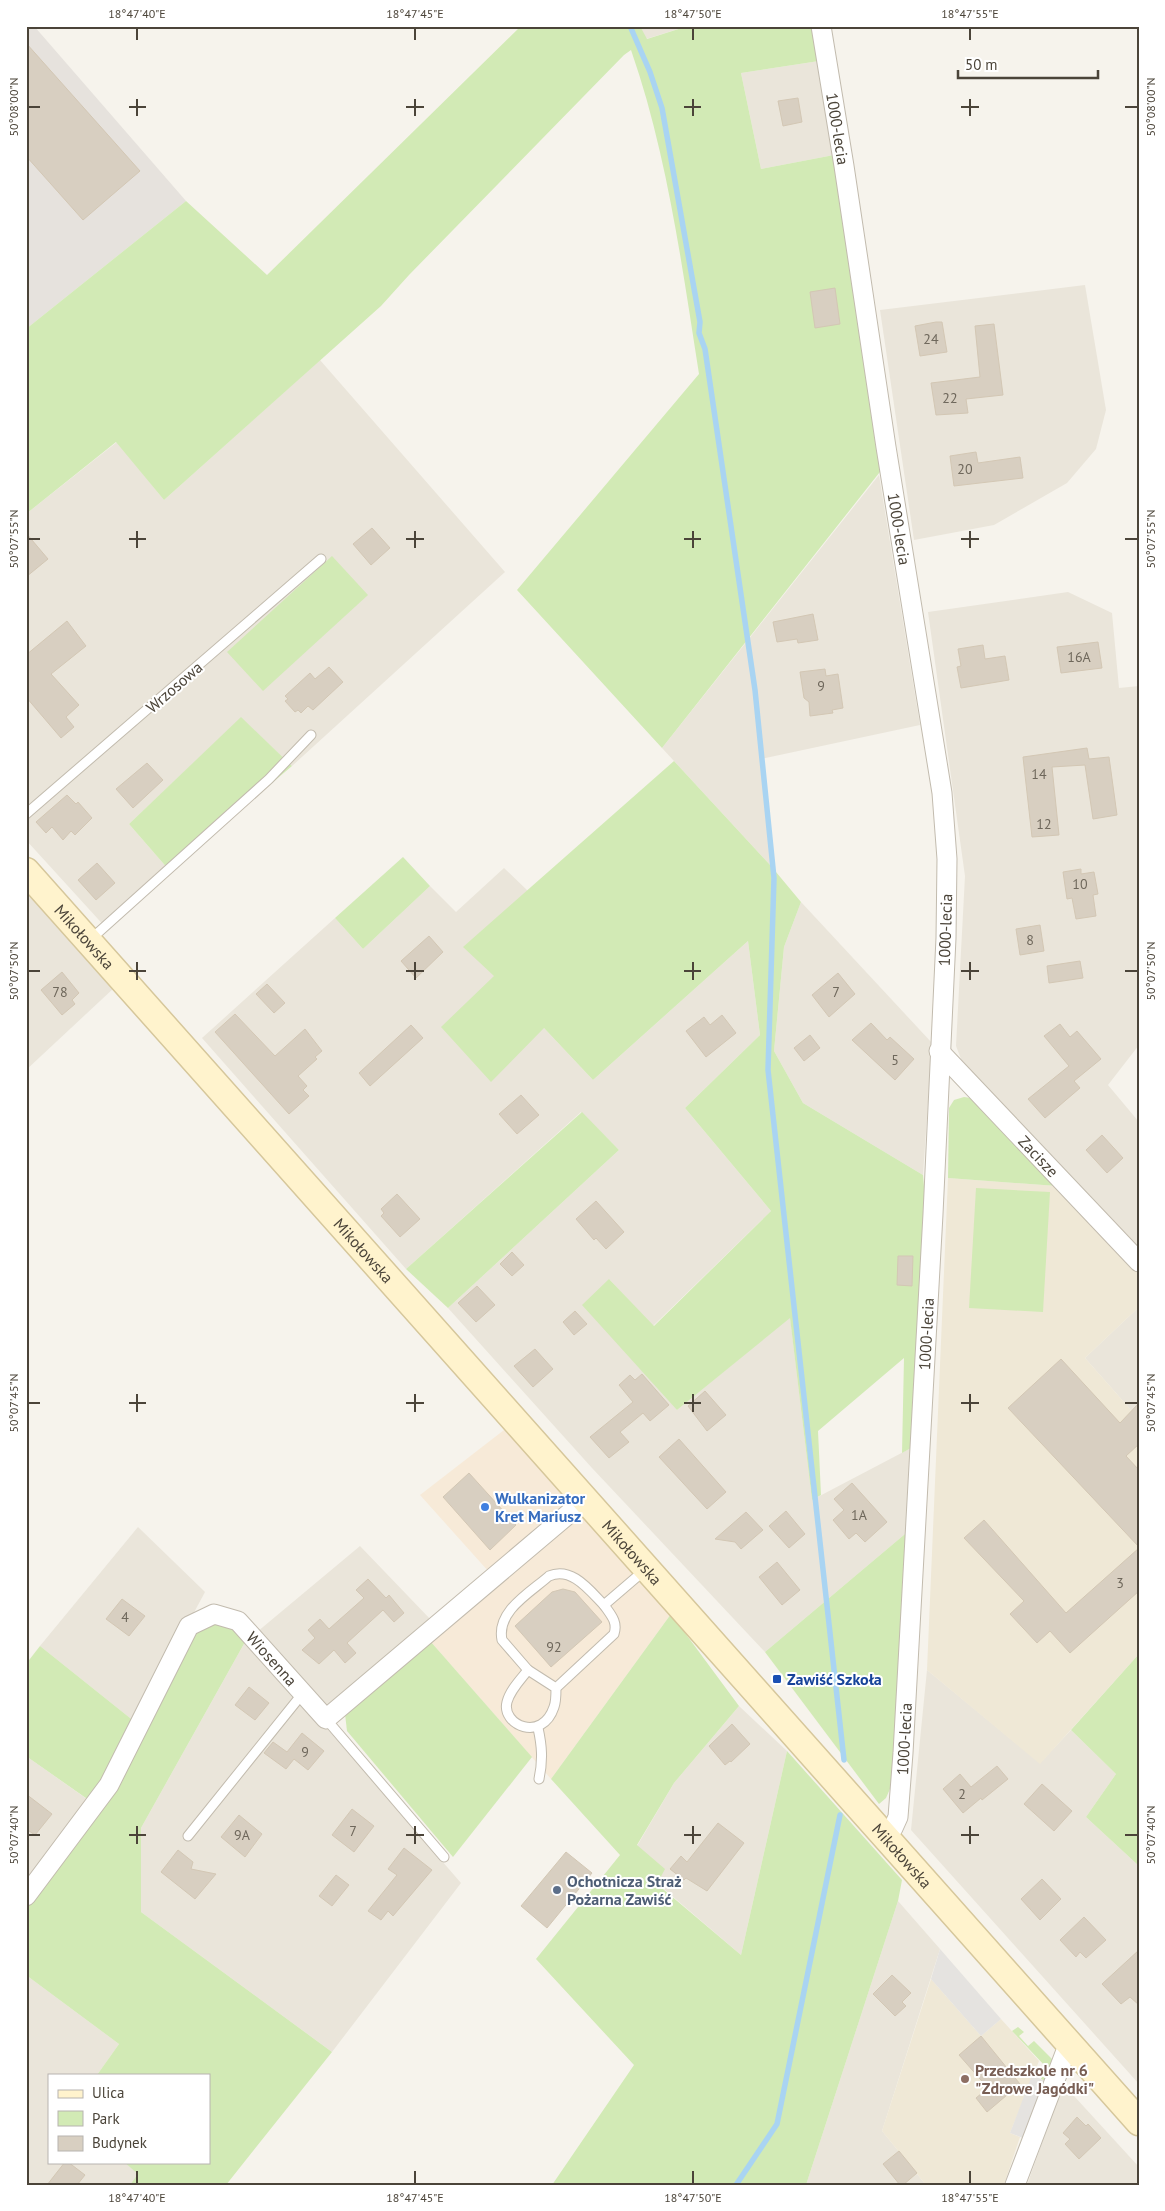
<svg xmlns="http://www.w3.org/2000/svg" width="1165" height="2211" viewBox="0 0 1165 2211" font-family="'PT Sans',sans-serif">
<rect width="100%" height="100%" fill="#f6f3ec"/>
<!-- residential -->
<g fill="#eae5da">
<path d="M640,26h48l-42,13z"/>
<path d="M819,61l15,94 -73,14 -20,-96z"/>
<path d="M1085,285l21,125 -10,39 -29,34 -73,42 -80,15 -34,-230z"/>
<path d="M320,360l185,212 -213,194 -51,-48 -112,106 40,46 -61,60 -82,-90v-326l91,-72 47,58z"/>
<path d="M879,475l41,250 -159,34 10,107 -109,-118z"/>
<path d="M1068,592l44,21 7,75 20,-2v359l-31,40 31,37v151l-173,-201 -10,-26 9,-170 -37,-264z"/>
<path d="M504,868l24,23 -64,56 30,28 99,105 155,-139 12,94 -75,73 86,103 -118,115 -44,-47 68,131 113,-93 22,183 99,-52v81l-146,123 -173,-184 -144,-160 171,-158 -38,-38 -175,157 -204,-231 133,-120 28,31 67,-63 26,26z"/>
<path d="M26,889l89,98 -89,83z"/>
<path d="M801,902l131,141 -9,132 -120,-72 -29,-52 10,-104z"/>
<path d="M1139,1307v112l-54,-61z"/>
<path d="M138,1527l67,65 -70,130 -95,-76z"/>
<path d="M360,1546l72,75 -114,97 143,165 -129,169 -191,-140v-84l104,-186z"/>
<path d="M927,1670l113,93 31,-33 45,44 -30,43 53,49v218l-228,-254z"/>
<path d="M739,1706l48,45 -46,204 -84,-72 -20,-37 37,-63z"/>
<path d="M26,1756l75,53 -75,95z"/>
<path d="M898,1901l42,48 -58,182 44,54h-120z"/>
<path d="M26,1975l93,69 -22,31h-48v87h75l15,12 -9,11h-104z"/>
<path d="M1063,2084l76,83v18h-112z"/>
</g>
<!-- commercial -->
<g fill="#f7ead8">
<path d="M504,1430l68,72 -83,70 -69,-77z"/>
<path d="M580,1512l91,102 -120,165 -120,-137z"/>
</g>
<!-- industrial -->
<path fill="#e6e2dd" d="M26,26h8l152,175 -160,128z"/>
<!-- education -->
<g fill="#efe8d6">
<path d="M948,1178l109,8 35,34 47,53v34l-54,51 54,61v235l-99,110 -113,-94z"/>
<path d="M931,1979l50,57 20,-17 38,42 -29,72 10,4 -16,48h-78l-44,-54z"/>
</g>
<!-- green -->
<g fill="#d2eab5">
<path d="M521,26h119l7,13 41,-13h124l7,35 -78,12 20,96 73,-14 49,313 -221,280 -145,-158 182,-216c-17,-108 -32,-221 -68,-324l-7,5 -215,220 -28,31 -217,194 -48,-58 -90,72v-185l160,-128 81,74z"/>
<path d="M332,556l36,39 -105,96 -36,-39z"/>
<path d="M241,717l51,49 -123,104 -40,-46z"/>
<path d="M674,761l97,105 30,36 -17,45 -10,104 29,52 120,72 3,34 -15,239 -9,5 2,-95 -86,73 3,64 -9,5 -22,-182 -113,92 -95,-105 27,-26 45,47 117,-115 -86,-103 75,-73 -12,-94 -155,139 -49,-52 -53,54 -50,-55 53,-51 -31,-29z"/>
<path d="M403,857l27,29 -67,63 -28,-31z"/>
<path d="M964,1097l14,2 79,87 -109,-8 1,-70 5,-8z"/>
<path d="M582,1112l37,38 -171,158 -42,-39z"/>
<path d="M976,1188l74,4 -7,120 -74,-4z"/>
<path d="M911,1529l-18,253 -7,16 -7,6 -114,-152z"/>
<path d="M671,1614l68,92 -65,77 -37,62 28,24 -8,15 84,71 46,-204 115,129 -4,21 -92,284h-254l82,-120 -98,-106 84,-104 -69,-76z"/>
<path d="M210,1619l22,8 13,15 -104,186v84l191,140 -106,133h-96l8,-11 -14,-12h85v-87h-112l22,-31 -93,-69v-71l166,-274z"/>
<path d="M431,1642l101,115 -79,100 -106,-126 -2,-17z"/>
<path d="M40,1646l95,76 -42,81 -67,-47v-92z"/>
<path d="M1139,1654v212l-53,-49 30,-43 -45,-44z"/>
<path d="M1018,2027l6,5 -5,4 9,10 6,-5 18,18 -7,22 -4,-2 4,-13 -33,-35z"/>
</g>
<!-- parking -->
<g fill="#e5e3e0">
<path d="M940,1949l61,70 -20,17 -50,-57z"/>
<path d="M1032,2075l13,6 -22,57 -13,-5z"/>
</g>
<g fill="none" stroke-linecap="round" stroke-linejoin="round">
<!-- stream -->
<g stroke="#a9d4f2" stroke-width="5.5">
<path d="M630,26l20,46 12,36 38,214 -1,11 6,16 50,341 19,188 -6,192 76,690"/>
<path d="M736,2185l41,-61 63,-309"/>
</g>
</g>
<!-- building -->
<g fill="#d8cfc1" stroke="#d3c7b4">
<path d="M26,43l114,128 -57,49 -57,-64z"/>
<path d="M798,98l4,24 -19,4 -5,-25z"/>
<path d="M835,288l5,36 -25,4 -5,-36z"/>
<path d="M936,322h6l5,30 -27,4 -5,-30z"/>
<path d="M994,324l9,71 -37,4 2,14 -32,2 -5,-32 49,-6 -5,-51z"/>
<path d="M976,452l2,11 42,-6 3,21 -69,8 -4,-30z"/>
<path d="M372,528l18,20 -19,17 -18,-21z"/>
<path d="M26,533l22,26 -22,18z"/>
<path d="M813,614l5,26 -20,3 -1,-4 -20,3 -4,-20z"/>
<path d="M67,621l19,25 -35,28 28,31 -13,12 8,10 -13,11 -35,-41v-42z"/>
<path d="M1098,642l4,26 -41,5 -4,-26z"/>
<path d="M983,645l2,14 20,-3 4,24 -48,8 -4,-21 4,-1 -3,-17z"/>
<path d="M329,667l14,15 -30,28 -5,-4 -7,7 -3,-3 -3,2 -10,-11 3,-2 -3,-3 25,-23 5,6z"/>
<path d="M825,669l1,7 12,-2 5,34 -11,2 1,3 -23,3 -1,-14 -5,-4 -4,-26z"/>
<path d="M1087,748l2,11 20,-2 8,58 -24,4 -8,-54 -33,2 7,68 -27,2 -9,-80z"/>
<path d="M147,763l16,17 -30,28 -17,-19z"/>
<path d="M67,795l9,9 2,-2 14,16 -17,17 -4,-4 -8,9 -11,-13 -6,6 -10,-11z"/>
<path d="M97,863l18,20 -19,17 -18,-20z"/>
<path d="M1081,869v5l13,-2 4,22 -5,1 3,21 -20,3 -4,-21 -5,1 -4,-27z"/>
<path d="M1040,925l4,26 -24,4 -4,-26z"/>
<path d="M429,936l14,16 -27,26 -15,-17z"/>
<path d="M1080,961l3,17 -34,5 -2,-17z"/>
<path d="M62,972l17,21 -7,7 3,4 -13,11 -21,-25z"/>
<path d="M838,973l17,21 -26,23 -17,-22z"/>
<path d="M267,984l18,19 -11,10 -18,-19z"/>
<path d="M235,1014l40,42 30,-27 17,22 -7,6 2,2 -19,17 9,10 -4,4 6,6 -20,18 -74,-82z"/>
<path d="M722,1015l14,18 -30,24 -20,-26 18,-14 6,8z"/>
<path d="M871,1023l16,17 3,-3 24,22 -19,21 -43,-40z"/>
<path d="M1060,1024l10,13 7,-6 24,28 -27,22 6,7 -35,30 -17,-19 41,-33 -25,-30z"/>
<path d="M411,1025l12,13 -53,48 -11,-13z"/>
<path d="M810,1035l10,13 -16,13 -10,-13z"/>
<path d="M521,1095l18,20 -22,19 -18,-20z"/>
<path d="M1102,1135l21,23 -16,15 -21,-23z"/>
<path d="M397,1194l23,25 -20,18 -19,-21 3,-3 -3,-4z"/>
<path d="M596,1201l28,31 -18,17 -10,-11 -2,2 -18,-21z"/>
<path d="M512,1252l12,13 -12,11 -12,-12z"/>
<path d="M898,1256h15l-1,30 -15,-1z"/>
<path d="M477,1286l18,19 -19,17 -18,-19z"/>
<path d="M575,1311l12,13 -13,11 -11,-13z"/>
<path d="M535,1349l18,20 -20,18 -19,-21z"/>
<path d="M1061,1359l59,64 19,-20v41l-13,12 13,14v77l-131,-139z"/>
<path d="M642,1374l27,31 -19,16 -7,-8 -23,19 9,10 -20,16 -19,-21 43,-35 -14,-17 11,-10 5,5z"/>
<path d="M705,1391l21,24 -19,16 -19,-25z"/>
<path d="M679,1439l47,53 -19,17 -48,-52z"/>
<path d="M469,1473l47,52 -26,25 -47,-53z"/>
<path d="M852,1483l35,39 -22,20 -9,-9 -7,6 -16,-19 11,-10 -10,-11z"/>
<path d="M786,1511l19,23 -16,14 -20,-22z"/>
<path d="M746,1512l17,18 -22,19 -6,-7 -20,-3z"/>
<path d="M984,1520l82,93 73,-65v43l-69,62 -20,-22 -13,12 -27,-29 14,-13 -60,-63z"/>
<path d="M777,1562l23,28 -18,15 -23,-28z"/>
<path d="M368,1579l18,19 3,-3 15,18 -10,9 -11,-12 -36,33 9,10 -11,10 -11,-13 -15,14 -17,-14 13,-12 -7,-8 12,-11 9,10 35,-31 -8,-8z"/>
<path d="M563,1589l12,3 27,30 -51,45 -36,-41 37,-34z"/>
<path d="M122,1599l23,17 -16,20 -23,-17z"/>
<path d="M249,1687l20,16 -14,17 -20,-15z"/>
<path d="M732,1724l18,20 -19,18 -1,-1 -5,4 -16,-19z"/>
<path d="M302,1733l22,18 -16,19 -14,-11 -8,10 -22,-16 9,-11 14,10z"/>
<path d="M997,1766l11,13 -26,21 -1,-2 -18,15 -20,-24 17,-15 11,13z"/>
<path d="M1042,1784l30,27 -18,20 -30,-27z"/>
<path d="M26,1794l26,20 -17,21 -9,-6z"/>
<path d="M352,1809l22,17 -20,26 -22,-17z"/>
<path d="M239,1815l23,19 -17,23 -24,-20z"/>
<path d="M718,1823l26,20 -37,48 -21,-13 -2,2 -14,-11 11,-13 6,6z"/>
<path d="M404,1848l28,22 -39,46 -5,-5 -7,9 -13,-9 29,-36 -9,-6z"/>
<path d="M178,1850l15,12 -2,7 25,5 -21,25 -34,-27z"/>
<path d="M566,1852l26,21 -45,55 -26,-22z"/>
<path d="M336,1875l13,10 -17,21 -13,-10z"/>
<path d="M1042,1879l19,20 -21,21 -19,-21z"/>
<path d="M1084,1917l22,23 -20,18 -6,-6 -4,5 -16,-17z"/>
<path d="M1139,1950v55l-9,-8 -9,7 -19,-20z"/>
<path d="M892,1975l19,18 -9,9 4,4 -11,10 -22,-22z"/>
<path d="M981,2036l39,48 -33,28 -11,-14 12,-10 -29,-33z"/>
<path d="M1077,2117l9,9 2,-2 13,14 -22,21 -14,-15 5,-5 -7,-6z"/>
<path d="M899,2151l18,22 -14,12h-3l-17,-21z"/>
<path d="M65,2162h3l17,13 -8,10h-30z"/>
</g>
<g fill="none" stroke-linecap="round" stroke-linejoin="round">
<defs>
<g id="lane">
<path d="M26,814l295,-255"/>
<path d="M91,939l178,-160 42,-44"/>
<path d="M528,1670l-26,-30c-6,-29 29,-48 47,-64 23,-10 41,15 55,29"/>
<path d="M556,1688l-28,-18c-7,9 -18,20 -21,32 -6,23 35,41 47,5 2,-5 2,-13 2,-19l58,-54c4,-12 -3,-19 -10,-29l42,-36"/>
<path d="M326,1719l118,138"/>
<path d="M538,1728c4,18 5,32 1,51"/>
<path d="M188,1836l115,-143"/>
</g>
<g id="street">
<path id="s1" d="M821,26l23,140 42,281 56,346 5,66 -1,79 -13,276 -30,539 -5,64 -5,11 -8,9"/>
<path id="s2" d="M939,1051l200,211"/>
<path id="s3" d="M26,1896l83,-111 80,-159 25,-12 24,7 88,98 259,-219"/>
<path d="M1015,2185l54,-142"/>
</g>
<g id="secondary">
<path id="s4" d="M26,871l1113,1251"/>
</g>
</defs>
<!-- lane casing -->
<use href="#lane" stroke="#c2bbae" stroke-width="11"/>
<!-- street casing -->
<use href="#street" stroke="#c2bbae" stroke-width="21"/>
<!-- secondary casing -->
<use href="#secondary" stroke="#d6c79b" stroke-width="29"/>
<!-- lane -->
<use href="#lane" stroke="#fff" stroke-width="9"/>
<!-- street -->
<use href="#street" stroke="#fff" stroke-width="19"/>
<!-- secondary -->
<use href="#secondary" stroke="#fff3cd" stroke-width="26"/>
</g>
<!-- ticks -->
<path fill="none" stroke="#4b4439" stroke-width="2" d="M137,28v12M415,28v12M693,28v12M970,28v12M137,99v17M415,99v17M693,99v17M970,99v17M28,107h12M129,107h17M406,107h18M684,107h17M961,107h18M1125,107h13M137,531v17M415,531v17M693,531v17M970,531v17M28,539h12M129,539h17M406,539h18M684,539h17M961,539h18M1125,539h13M137,962v18M415,962v18M693,962v18M970,962v18M28,971h12M129,971h17M406,971h18M684,971h17M961,971h18M1125,971h13M137,1394v18M415,1394v18M693,1394v18M970,1394v18M28,1403h12M129,1403h17M406,1403h18M684,1403h17M961,1403h18M1125,1403h13M137,1826v18M415,1826v18M693,1826v18M970,1826v18M28,1835h12M129,1835h17M406,1835h18M684,1835h17M961,1835h18M1125,1835h13M137,2171v13M415,2171v13M693,2171v13M970,2171v13"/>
<!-- markers -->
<circle fill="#3f7fe0" stroke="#fff" stroke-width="2" cx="485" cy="1507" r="5"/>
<rect fill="#1a4fb4" stroke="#fff" stroke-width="2" x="772" y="1674" width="10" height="10" rx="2.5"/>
<circle fill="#5c6f8a" stroke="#fff" stroke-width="2" cx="557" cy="1890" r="5"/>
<circle fill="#8d6e63" stroke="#fff" stroke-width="2" cx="965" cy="2079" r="5"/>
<g text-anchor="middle" stroke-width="4" stroke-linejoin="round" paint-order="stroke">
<!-- number labels -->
<g font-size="14" fill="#6e675b">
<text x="931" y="344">24</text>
<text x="950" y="403">22</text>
<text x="965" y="474">20</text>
<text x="1079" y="662">16A</text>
<text x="821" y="691">9</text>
<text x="1039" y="779">14</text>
<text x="1044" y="829">12</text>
<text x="1080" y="889">10</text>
<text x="1030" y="945">8</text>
<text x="60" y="997">78</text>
<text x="836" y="997">7</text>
<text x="895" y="1065">5</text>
<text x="859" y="1520">1A</text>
<text x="1120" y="1588">3</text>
<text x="125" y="1622">4</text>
<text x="554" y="1652">92</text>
<text x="305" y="1757">9</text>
<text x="962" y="1799">2</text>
<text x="353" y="1836">7</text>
<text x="242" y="1840">9A</text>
</g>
<!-- street labels -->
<g font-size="16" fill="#4b4439" stroke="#fff">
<text dy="6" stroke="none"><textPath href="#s1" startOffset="104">1000-lecia</textPath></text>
<text dy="6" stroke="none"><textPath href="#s1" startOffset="509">1000-lecia</textPath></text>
<text transform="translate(174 687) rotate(-41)" y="6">Wrzosowa</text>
<text transform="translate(945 930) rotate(-88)" y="6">1000-lecia</text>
<text dy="6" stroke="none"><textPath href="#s4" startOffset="88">Mikołowska</textPath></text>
<text dy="6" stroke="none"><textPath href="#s2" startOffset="145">Zacisze</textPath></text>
<text dy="6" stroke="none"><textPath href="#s4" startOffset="508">Mikołowska</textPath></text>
<text transform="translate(926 1334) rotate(-87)" y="6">1000-lecia</text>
<text dy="6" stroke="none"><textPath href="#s4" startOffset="912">Mikołowska</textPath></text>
<text dy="6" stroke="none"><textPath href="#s3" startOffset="420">Wiosenna</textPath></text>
<text transform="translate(904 1739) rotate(-87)" y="6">1000-lecia</text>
<text dy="6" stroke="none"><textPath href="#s4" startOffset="1318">Mikołowska</textPath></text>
</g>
<!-- shop labels -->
<g font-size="16" font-weight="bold" fill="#366cbe" stroke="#fff" text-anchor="start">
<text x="495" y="1504">Wulkanizator<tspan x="495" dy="18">Kret Mariusz</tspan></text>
</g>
<!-- transit labels -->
<g font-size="16" font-weight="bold" fill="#164399" stroke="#fff" text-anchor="start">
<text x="787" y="1685">Zawiść Szkoła</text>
</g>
<!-- service labels -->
<g font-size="16" font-weight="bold" fill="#4e5e75" stroke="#fff" text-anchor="start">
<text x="567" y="1887">Ochotnicza Straż<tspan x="567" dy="18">Pożarna Zawiść</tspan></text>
</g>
<!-- education labels -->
<g font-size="16" font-weight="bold" fill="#785e54" stroke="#fff" text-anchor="start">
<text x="975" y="2076">Przedszkole nr 6<tspan x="975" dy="18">"Zdrowe Jagódki"</tspan></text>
</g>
</g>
<!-- border -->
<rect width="1165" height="2211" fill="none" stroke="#ffffff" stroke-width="55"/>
<!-- legend -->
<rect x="48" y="2074" width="162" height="90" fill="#ffffff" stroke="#b7b4b0"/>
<rect x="58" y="2090" width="25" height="8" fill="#fff3cd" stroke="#b7b4b0"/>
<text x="92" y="2098" font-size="15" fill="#4b4439">Ulica</text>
<rect x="58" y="2111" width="25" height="15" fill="#d2eab5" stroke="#b7b4b0"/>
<text x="92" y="2124" font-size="15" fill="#4b4439">Park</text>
<rect x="58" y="2136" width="25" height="15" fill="#d8cfc1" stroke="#b7b4b0"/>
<text x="92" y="2148" font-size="15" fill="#4b4439">Budynek</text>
<!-- scale -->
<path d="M958 70v8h140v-8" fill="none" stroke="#4b4439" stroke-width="2.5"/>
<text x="965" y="70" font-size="15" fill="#4b4439" stroke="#ffffff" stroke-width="4" paint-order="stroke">50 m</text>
<rect x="28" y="28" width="1110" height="2156" fill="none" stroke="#4b4439" stroke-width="2"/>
<g font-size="12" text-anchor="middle" fill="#4b4439">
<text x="137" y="18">18°47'40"E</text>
<text x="415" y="18">18°47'45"E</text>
<text x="693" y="18">18°47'50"E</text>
<text x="970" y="18">18°47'55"E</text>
<text transform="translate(14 107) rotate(-90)" y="4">50°08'00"N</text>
<text transform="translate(1151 107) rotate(-90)" y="4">50°08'00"N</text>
<text transform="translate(14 539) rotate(-90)" y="4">50°07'55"N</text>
<text transform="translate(1151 539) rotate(-90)" y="4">50°07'55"N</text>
<text transform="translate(14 971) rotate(-90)" y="4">50°07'50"N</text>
<text transform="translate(1151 971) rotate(-90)" y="4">50°07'50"N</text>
<text transform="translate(14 1403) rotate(-90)" y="4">50°07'45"N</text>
<text transform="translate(1151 1403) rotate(-90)" y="4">50°07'45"N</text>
<text transform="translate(14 1835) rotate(-90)" y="4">50°07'40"N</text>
<text transform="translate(1151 1835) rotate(-90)" y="4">50°07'40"N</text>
<text x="137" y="2202">18°47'40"E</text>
<text x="415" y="2202">18°47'45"E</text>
<text x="693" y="2202">18°47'50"E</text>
<text x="970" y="2202">18°47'55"E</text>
</g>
</svg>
